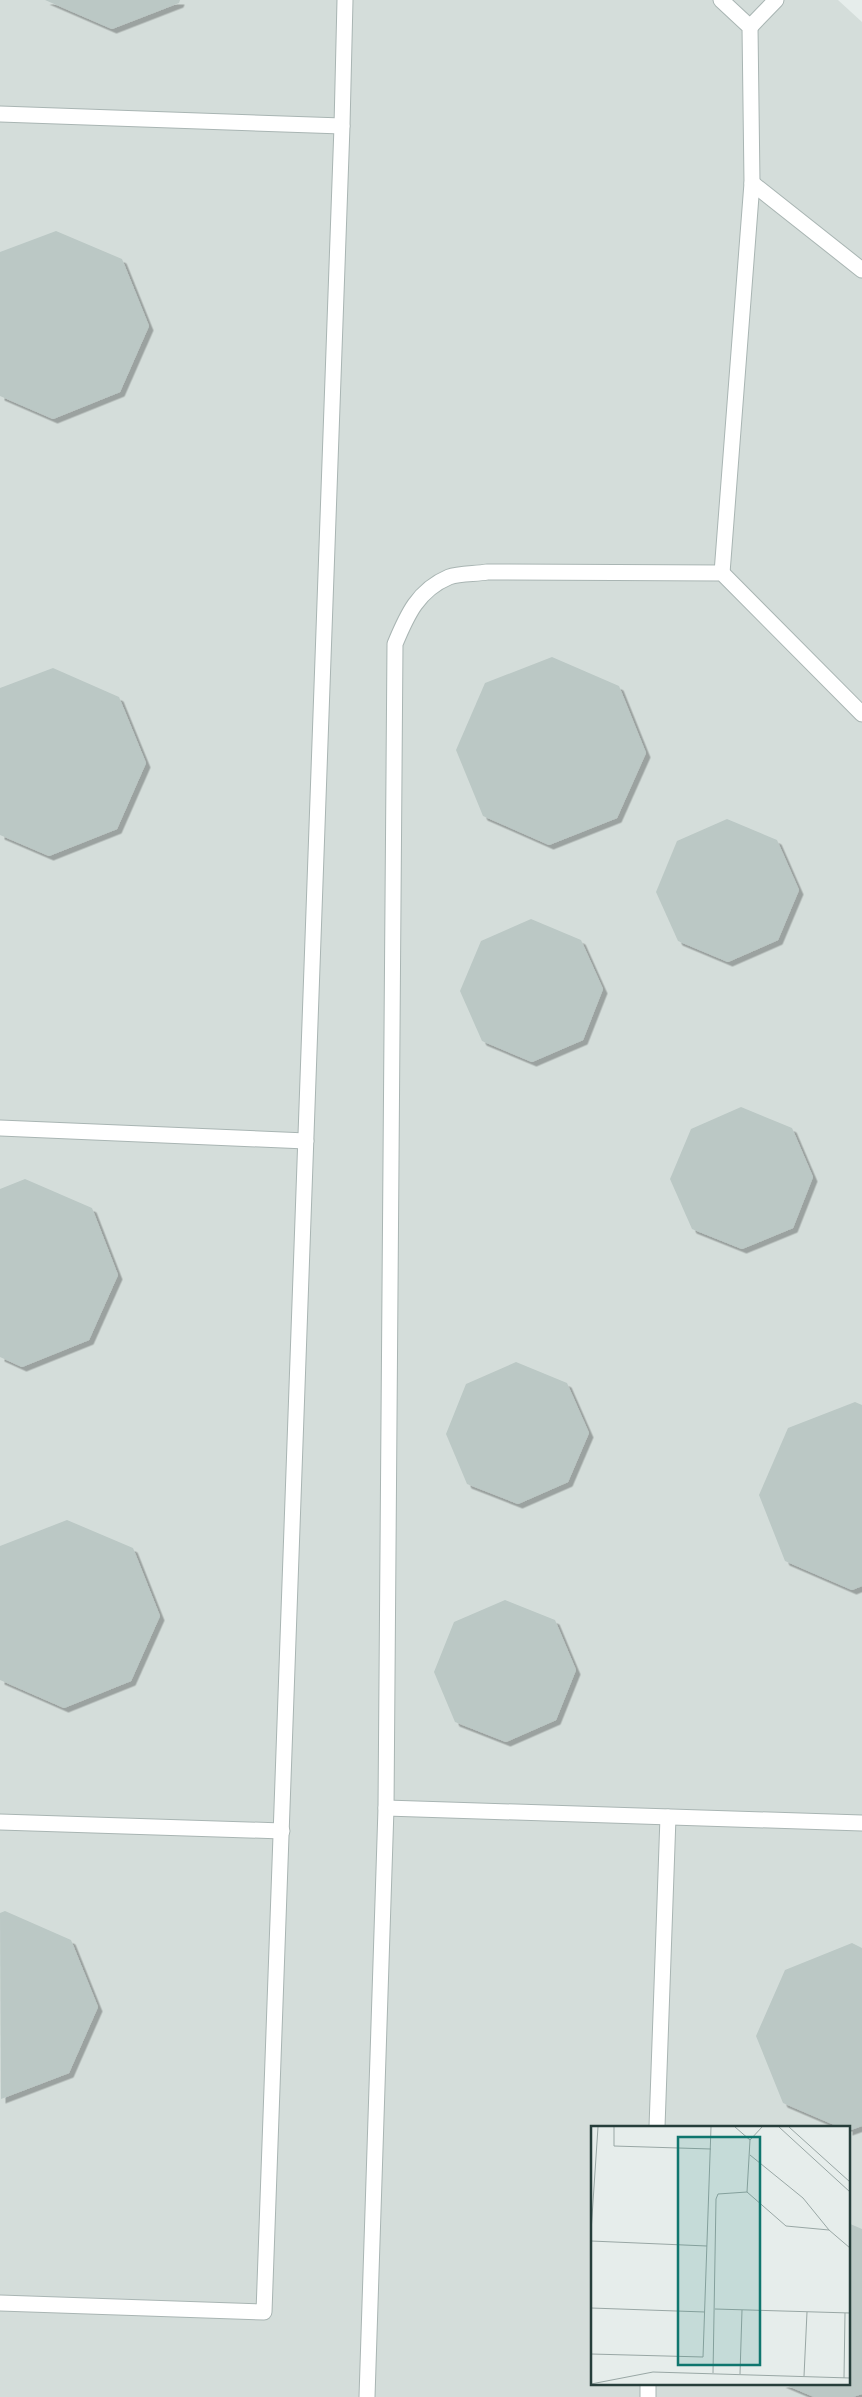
<svg xmlns="http://www.w3.org/2000/svg" width="862" height="2397" viewBox="0 0 862 2397" font-family="'Fira Sans',sans-serif">
<defs>
<filter id="shadow"><feDropShadow dx="4.5" dy="4.5" stdDeviation="0" flood-color="#0004"/></filter>
</defs>
<rect width="100%" height="100%" fill="#e6edeb"/>
<!-- built -->
<path fill="#d4ddda" fill-rule="evenodd" d="M0,0h838l24,22v2375h-862zM592,2127h256v256h-256z"/>
<!-- building -->
<g fill="#bbc8c5" filter="url(#shadow)">
<path d="M45,0h135l-1,3 -67,26z"/>
<path d="M56,231l66,28 27,67 -29,66 -67,27 -53,-23v-144z"/>
<path d="M552,657l67,29 27,67 -29,65 -68,27 -66,-29 -27,-66 29,-67z"/>
<path d="M53,668l66,29 27,66 -29,66 -68,27 -49,-21v-147z"/>
<path d="M727,819l50,21 22,50 -21,50 -50,22 -50,-21 -22,-49 21,-51z"/>
<path d="M531,919l50,21 22,49 -20,51 -51,22 -50,-21 -22,-50 21,-50z"/>
<path d="M741,1107l51,21 21,49 -20,51 -51,21 -50,-20 -22,-50 21,-50z"/>
<path d="M25,1179l67,29 26,67 -29,65 -67,27 -22,-10v-168z"/>
<path d="M516,1362l51,21 22,50 -21,49 -50,22 -51,-20 -21,-50 20,-50z"/>
<path d="M855,1402l7,3v181l-10,4 -67,-29 -26,-66 29,-67z"/>
<path d="M67,1520l66,28 27,68 -29,65 -67,27 -64,-28v-134z"/>
<path d="M505,1600l50,20 21,50 -20,50 -50,22 -51,-20 -21,-50 20,-50z"/>
<path d="M5,1911l66,29 27,67 -29,66 -68,26 -1,-186z"/>
<path d="M852,1943l10,5v178l-14,5v-4h-9l-56,-24 -27,-67 29,-66z"/>
<path d="M848,2223l14,6v165l-9,3h-39l-33,-14h67z"/>
</g>
<g fill="none" stroke-linecap="round" stroke-linejoin="round">
<defs>
<g id="lane">
<path d="M721,0l29,27 2,156 -30,390"/>
<path d="M750,27l26,-27"/>
<path d="M0,114l342,12"/>
<path d="M752,183l110,87"/>
<path d="M0,1128l306,13"/>
<path d="M386,1808l476,15"/>
<path d="M0,1822l282,9"/>
<path d="M657,2127l11,-310"/>
<path d="M0,2303l264,9 78,-2186 3,-126"/>
<path d="M367,2397l19,-589 9,-1164c12,-29 23,-54 54,-67 10,-4 27,-3 38,-5l235,1 140,141"/>
<path d="M648,2397v-14"/>
</g>
</defs>
<!-- lane casing -->
<use href="#lane" stroke="#a9b5b3" stroke-width="17"/>
<!-- lane -->
<use href="#lane" stroke="#fff" stroke-width="15"/>
</g>
<!-- overview -->
<g transform="translate(591 2126)">
<rect width="259" height="259" fill="#e6edeb"/>
<path fill="none" stroke="#99a7a5" stroke-width="1" d="M23,1v19l97,3M144,1l15,13 -3,52M188,1l71,65M198,1l61,55M159,14l12,-13M159,29l53,43 26,32 21,18M0,106l7,-105M0,115l116,5M0,182l114,4M124,183l135,4M0,228l112,3 8,-230M122,247l3,-174 2,-5 29,-2 39,34 43,4M149,248l2,-64M213,250l3,-64M253,252l1,-65M0,258l62,-12 197,6"/>
<path fill="#0f766e" fill-opacity="0.15" stroke="#0f766e" stroke-width="2.5" d="M87,11h82v228h-82z"/>
<rect width="259" height="259" fill="none" stroke="#263e3b" stroke-width="2.5"/>
</g>
</svg>
